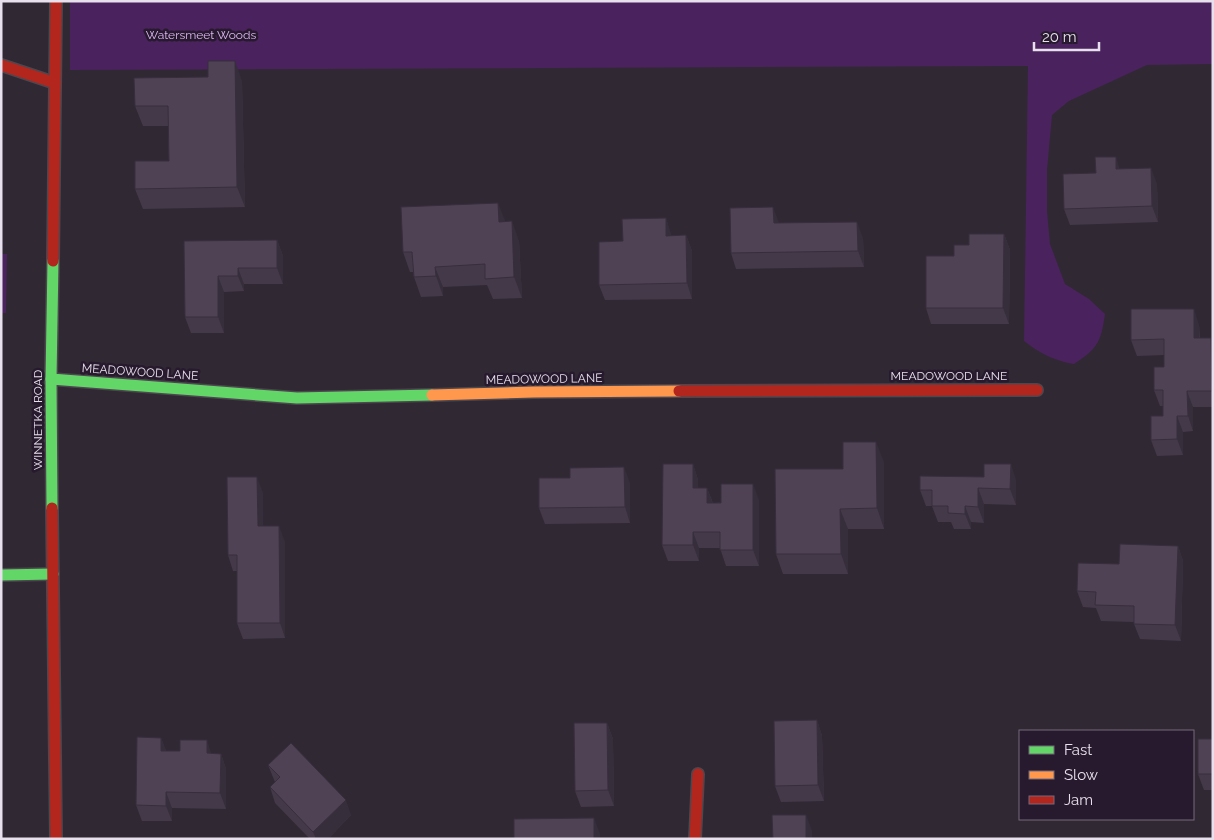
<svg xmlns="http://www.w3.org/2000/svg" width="1214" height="840" viewBox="0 0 1214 840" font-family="Raleway,sans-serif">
<rect width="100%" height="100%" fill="#302933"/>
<!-- green -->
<g fill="#4a225d">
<path d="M70,1h1143v63l-66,1 -78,36 -17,14 -5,55v41l3,33 15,40 24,15 16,15c-4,29 -8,35 -31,50 -19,-3 -35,-11 -50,-23l4,-275 -958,4z"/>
<path d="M1,254h6l-1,59h-5z"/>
</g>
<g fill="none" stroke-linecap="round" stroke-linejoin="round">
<defs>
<g id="fast">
<path d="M51,379l246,19 135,-3"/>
<path d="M52,508l-1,-129 2,-118"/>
<path d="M1,575l52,-1"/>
</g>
<path id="slow" d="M432,395l102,-3 145,-1"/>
<g id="jam">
<path d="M1,65l54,18"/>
<path d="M53,261l3,-260"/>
<path d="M679,391l358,-1"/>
<path d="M52,508l4,331"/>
<path d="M695,839l3,-65"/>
</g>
</defs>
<!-- fast casing -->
<use href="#fast" stroke="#4d4750" stroke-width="14"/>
<!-- slow casing -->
<use href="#slow" stroke="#4d4750" stroke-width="14"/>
<!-- jam casing -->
<use href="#jam" stroke="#4d4750" stroke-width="14"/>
<!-- fast -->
<use href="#fast" stroke="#63d668" stroke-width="11"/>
<!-- slow -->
<use href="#slow" stroke="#ff974d" stroke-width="11"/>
<!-- jam -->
<use href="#jam" stroke="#b3261e" stroke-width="11"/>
</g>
<!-- wall -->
<g fill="#443949">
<path d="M242,81l3,126 -102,2 -8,-20 34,-28 -1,-35h-25l-8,-20z"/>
<path d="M1120,169l37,15 1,38 -88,3 -6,-16 32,-36z"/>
<path d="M666,218l5,18 15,-1 6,16v48l-87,1 -6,-15 24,-44z"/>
<path d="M505,221l14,20 3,57 -29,1 -6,-14 -44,2v9l-22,1 -7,-20 -1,-5h-3l-7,-20z"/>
<path d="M779,223l84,15 1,29 -128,2 -5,-16z"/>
<path d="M1004,234l6,16 -1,74h-78l-5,-16 28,-52 15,-11z"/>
<path d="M277,240l6,16v28h-39v7l-20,1v41h-33l-6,-16 -1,-76z"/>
<path d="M1199,325l1,13 13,3v66h-20v24l-10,1v23l-26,1 -6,-16 12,-24v-10h-3l-6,-16 10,-23v-12l-27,1 -6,-16z"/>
<path d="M884,462v67h-36v45h-65l-7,-20 67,-85z"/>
<path d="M693,464l5,16v8h9l6,15 46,-3v66h-33l-6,-18h-21v13h-31l-6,-16z"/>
<path d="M570,478l60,5v40l-85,1 -6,-16z"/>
<path d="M1016,480v25l-32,-1v19l-13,-1v7h-17l-3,-7h-13l-6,-16h-6l-6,-16z"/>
<path d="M263,493v33l22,16v96l-42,1 -6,-16v-52h-4l-5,-16z"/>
<path d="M1178,546l5,15 -2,80 -41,-2 -6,-15v-2l-33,-1 -5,-13 -13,-1 -6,-16 42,-27z"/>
<path d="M817,720l5,16 2,65 -43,1 -6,-16z"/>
<path d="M607,723l6,16 1,67 -33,1 -6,-16z"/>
<path d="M161,738l5,13 55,3 5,15v40l-54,-1v13h-30l-6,-16z"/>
<path d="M1213,739v51h-9l-6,-16z"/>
<path d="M268,765l83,50 -23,24h-18l-35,-36 -5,-16 5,-5z"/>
</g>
<!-- shaded-wall -->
<g fill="#372e3c">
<path d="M235,61l7,20 3,126 -8,-20z"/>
<path d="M1116,157l5,16 -5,-4z"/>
<path d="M1151,168l6,16 1,38 -6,-16z"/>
<path d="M498,203l8,20 -7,-1z"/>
<path d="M773,207l6,16h-5z"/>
<path d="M666,218l5,16v17l-5,-15z"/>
<path d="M512,221l7,20 3,57 -8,-21z"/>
<path d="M857,222l6,16 1,29 -6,-16z"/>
<path d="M1004,234l6,16 -1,74 -6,-16z"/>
<path d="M686,235l6,16v48l-5,-16z"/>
<path d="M277,240l6,16v28l-6,-16z"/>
<path d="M435,267l8,20v9l-7,-20z"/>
<path d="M238,268l6,16v7l-6,-15z"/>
<path d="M218,276l6,16v41l-6,-16z"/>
<path d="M1194,309l5,16 1,28 -6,-15z"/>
<path d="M1211,338l2,3v51l-1,-1z"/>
<path d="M1187,391l6,16v24l-5,-15z"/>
<path d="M1177,416l6,16v23l-6,-16z"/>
<path d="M876,442l8,20v67l-7,-21z"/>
<path d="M693,464l5,16v24l-5,-16z"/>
<path d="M1011,464l5,16v25l-6,-16z"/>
<path d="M624,467l6,16v40l-5,-16z"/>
<path d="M257,477l6,16v49l-5,-16z"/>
<path d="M753,484l6,16v66l-6,-16z"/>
<path d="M707,488l6,16 -6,-1z"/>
<path d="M978,488l6,16v19l-6,-16z"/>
<path d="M965,506l6,16v7l-6,-15z"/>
<path d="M840,509l8,20v45l-7,-20z"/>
<path d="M279,526l6,16v96l-5,-15z"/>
<path d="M693,532l6,16v13l-6,-16z"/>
<path d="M1178,546l5,15 -2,80 -6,-16z"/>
<path d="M817,720l5,16 2,65 -6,-16z"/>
<path d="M607,723l6,16 1,67 -6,-16z"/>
<path d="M161,738l6,15 -6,-2z"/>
<path d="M207,740l5,16 -5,-3z"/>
<path d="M221,754l5,15v40l-6,-16z"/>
<path d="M166,792l6,16v13l-6,-15z"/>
<path d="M346,800l5,15 -23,24h-12l-3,-7z"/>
<path d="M806,815l6,16v8h-6z"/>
<path d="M594,818l6,16v5h-6z"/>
</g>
<!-- building -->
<g fill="#4f4255" stroke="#372e3c">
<path d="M208,61h27l2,126 -102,2v-28h34l-1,-55h-33l-1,-28 74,-1z"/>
<path d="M1095,157h21v12l35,-1 1,38 -88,3 -1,-35 33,-1z"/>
<path d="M498,203l1,19 13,-1 2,56 -29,2v-15l-50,3 1,9 -22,1 -2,-25h-9l-2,-45z"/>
<path d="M773,207l1,16 83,-1 1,29 -127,2 -1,-45z"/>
<path d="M666,218v18l20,-1 1,48 -88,2v-43l24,-1 -1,-22z"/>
<path d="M969,234h35l-1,74h-77v-52h28v-11h15z"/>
<path d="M277,240v28h-39v8h-20v41h-33l-1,-76z"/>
<path d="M1131,309h63v29h17l1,53h-25l1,25h-11v23l-26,1v-24h12v-26h-9v-23h10v-28l-33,1z"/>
<path d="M843,442h33l1,66 -37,1 1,45h-65l-1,-85h68z"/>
<path d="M663,464h30v24h14v15h14v-19h32v66h-33v-18h-27v13h-31z"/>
<path d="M984,464h27l-1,25 -32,-1v19l-13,-1v8l-17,-1v-7h-16v-16h-12v-14l64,1z"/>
<path d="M624,467l1,40 -86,1v-30h31v-10z"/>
<path d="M227,477h30l1,49h21l1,97h-43v-68h-9z"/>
<path d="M1120,544l58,2 -3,79 -41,-1v-18l-39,-1 1,-13 -19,-1 1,-28 41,1z"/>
<path d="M817,720l1,65 -43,1 -1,-65z"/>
<path d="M574,723h33l1,67 -33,1z"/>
<path d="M137,737l24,1v13h19v-11h27v13l14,1 -1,39 -54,-1v14l-30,-1z"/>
<rect x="1198" y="739" width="15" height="35"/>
<path d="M291,743l55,57 -33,32 -43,-45 10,-10 -12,-12z"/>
<path d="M772,815h34v24h-33z"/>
<path d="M594,818v21h-80v-20z"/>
</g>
<g text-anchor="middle" stroke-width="5" stroke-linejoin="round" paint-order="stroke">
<!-- park labels -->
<g font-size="12" fill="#ddb6f3" stroke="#271a2e">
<text x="201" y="39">Watersmeet Woods</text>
</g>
<!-- street labels -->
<g font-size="12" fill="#e8e0ed" stroke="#271a2e">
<text transform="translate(140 372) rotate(4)" y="4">MEADOWOOD LANE</text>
<text x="949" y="380">MEADOWOOD LANE</text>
<text transform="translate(544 379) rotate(-1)" y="4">MEADOWOOD LANE</text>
<text transform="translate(38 420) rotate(-90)" y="4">WINNETKA ROAD</text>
</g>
</g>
<!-- border -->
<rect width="1214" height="840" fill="none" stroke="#e8e0ed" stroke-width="5"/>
<!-- legend -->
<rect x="1019" y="730" width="175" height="90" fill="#271a2e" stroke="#74697a"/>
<rect x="1029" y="746" width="25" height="8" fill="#63d668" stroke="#74697a"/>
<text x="1064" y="755" font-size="15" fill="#e8e0ed">Fast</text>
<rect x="1029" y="771" width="25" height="8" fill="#ff974d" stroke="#74697a"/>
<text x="1064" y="780" font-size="15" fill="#e8e0ed">Slow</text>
<rect x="1029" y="796" width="25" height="8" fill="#b3261e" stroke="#74697a"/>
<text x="1064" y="805" font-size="15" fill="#e8e0ed">Jam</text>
<!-- scale -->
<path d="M1034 42v8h65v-8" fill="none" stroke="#e8e0ed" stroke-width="2.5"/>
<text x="1042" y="42" font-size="15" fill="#e8e0ed" stroke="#271a2e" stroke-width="4" paint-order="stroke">20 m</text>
</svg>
